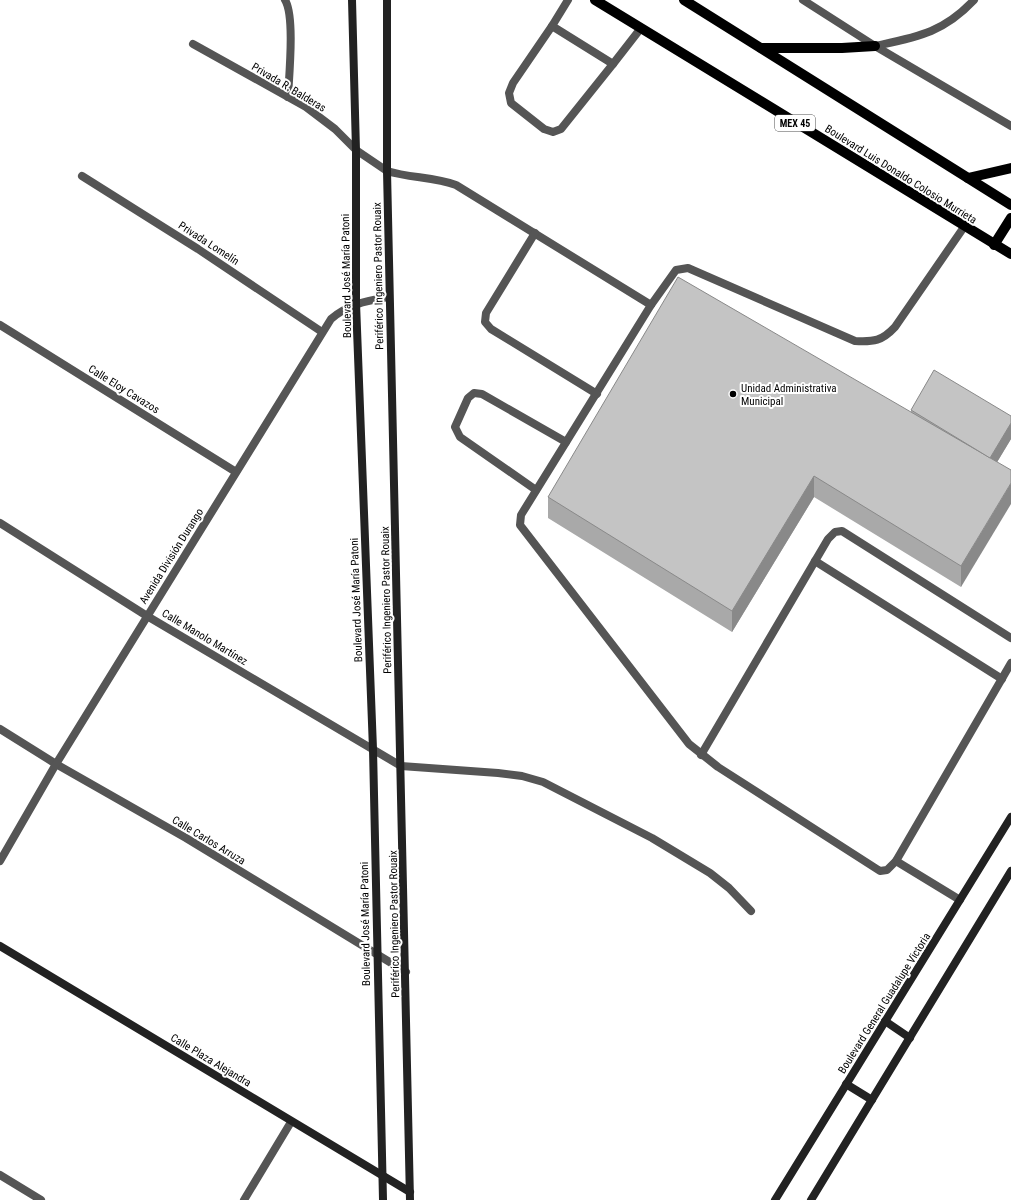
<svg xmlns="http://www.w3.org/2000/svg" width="1011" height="1200" viewBox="0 0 1011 1200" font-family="'Roboto Condensed',sans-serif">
<rect width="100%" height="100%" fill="#fff"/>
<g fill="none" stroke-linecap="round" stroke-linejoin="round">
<!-- lane -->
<g stroke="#555" stroke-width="8">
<path d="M285,0c10,16 4,76 3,97"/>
<path d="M568,0l-16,26 61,38 28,-36"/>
<path d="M552,26l-39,57 -4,10 2,10 33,26 9,3 8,-3 52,-65"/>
<path d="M387,171c23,7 47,6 69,14l195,120"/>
<path d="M964,227l-69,100c-13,14 -21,15 -40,14l-167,-73 -12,2 -25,35 -130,210 -1,10 169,219 29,23 162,104 7,-1 9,-9 115,-198"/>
<path d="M535,233l-49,80 -1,9 6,7 106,65"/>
<path d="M536,490l-76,-53 -5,-10 13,-29 6,-5 8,1 84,48"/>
<path d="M815,561l187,118"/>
<path d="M701,755l127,-216 7,-7 7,-1 169,107"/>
<path d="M401,766l97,7 24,3 21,6 109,56 58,35 19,15 22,23"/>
<path d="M896,861l64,39"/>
</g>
<!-- street -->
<g stroke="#555" stroke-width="8">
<path d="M803,0l72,46 136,80"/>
<path d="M193,44l113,63 29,22 21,21 31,21"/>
<path d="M875,46c42,-9 68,-13 99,-46"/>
<path d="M82,176l116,73 124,83"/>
<path d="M0,325l236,147"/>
<path d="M0,523l147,93 254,150"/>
<path d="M0,729l56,35 130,74 220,134"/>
<path d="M0,861l56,-97 275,-445c17,-15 36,-18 58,-22"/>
<path d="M0,1175l41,25"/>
<path d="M244,1200l47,-78"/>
</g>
<!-- secondary -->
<g stroke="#222" stroke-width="8">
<path d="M352,0l4,150v153l17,446 10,451"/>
<path d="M387,0v171l23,1029"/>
<path d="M0,946l410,246"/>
<path d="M885,1021l25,17"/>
<path d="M846,1084l26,16"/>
<path d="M775,1200l236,-383"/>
<path d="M811,1200l200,-329"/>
</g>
<!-- primary -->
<g stroke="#000" stroke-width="10">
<path d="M595,0l416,254"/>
<path d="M684,0l327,205"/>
<path d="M761,48h81l33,-2"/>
<path d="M968,178l43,-10"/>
<path d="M994,245l17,-27"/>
</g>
</g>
<!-- wall -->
<path fill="#a9a9a9" d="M911,410l100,6v23l-14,23 -36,125 -147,-90 -82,135 -184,-114v-21l363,-85z"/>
<!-- shaded-wall -->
<g fill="#898989">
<path d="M1011,423v16l-21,35v-16z"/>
<path d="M814,476v21l-82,135v-21z"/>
<path d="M1011,483v21l-50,83v-21z"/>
</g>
<!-- building -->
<g fill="#c4c4c4" stroke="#898989">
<path d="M678,277l333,193v13l-50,83 -147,-90 -82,135 -184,-114z"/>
<path d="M934,370l77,46v7l-21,35 -79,-48z"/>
</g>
<!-- markers -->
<circle fill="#000" stroke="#fff" stroke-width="1.5" cx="733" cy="394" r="4"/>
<g text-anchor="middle" stroke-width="4" stroke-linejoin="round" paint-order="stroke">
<!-- shield labels -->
<rect fill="#fff" stroke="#4c4c4c" stroke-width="1" x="775" y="115" width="40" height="16" rx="3"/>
<g font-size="10" font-weight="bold" fill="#000">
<text x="795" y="127">MEX 45</text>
</g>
<!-- street labels -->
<g font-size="11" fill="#000" stroke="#fff">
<text transform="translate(289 87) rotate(31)" y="4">Privada R. Balderas</text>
<text transform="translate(901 174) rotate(32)" y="4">Boulevard Luis Donaldo Colosio Murrieta</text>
<text transform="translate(209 243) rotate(33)" y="4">Privada Lomelín</text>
<text transform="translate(346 276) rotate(-91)" y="4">Boulevard José María Patoni</text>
<text transform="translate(378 276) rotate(-91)" y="4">Periférico Ingeniero Pastor Rouaix</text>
<text transform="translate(124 389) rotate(32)" y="4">Calle Eloy Cavazos</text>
<text transform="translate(171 556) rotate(-58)" y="4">Avenida División Durango</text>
<text transform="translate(356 600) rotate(-92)" y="4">Boulevard José María Patoni</text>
<text transform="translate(386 600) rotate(-91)" y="4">Periférico Ingeniero Pastor Rouaix</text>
<text transform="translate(205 637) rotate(31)" y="4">Calle Manolo Martínez</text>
<text transform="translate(209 840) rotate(31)" y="4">Calle Carlos Arruza</text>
<text transform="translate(365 924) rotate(-91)" y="4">Boulevard José María Patoni</text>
<text transform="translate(394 924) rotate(-91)" y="4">Periférico Ingeniero Pastor Rouaix</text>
<text transform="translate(884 1003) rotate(-58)" y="4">Boulevard General Guadalupe Victoria</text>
<text transform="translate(211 1060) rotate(31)" y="4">Calle Plaza Alejandra</text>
</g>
<!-- poi labels -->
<g font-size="11" fill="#000" stroke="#fff" text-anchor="start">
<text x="741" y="392">Unidad Administrativa<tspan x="741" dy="13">Municipal</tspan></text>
</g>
</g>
</svg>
